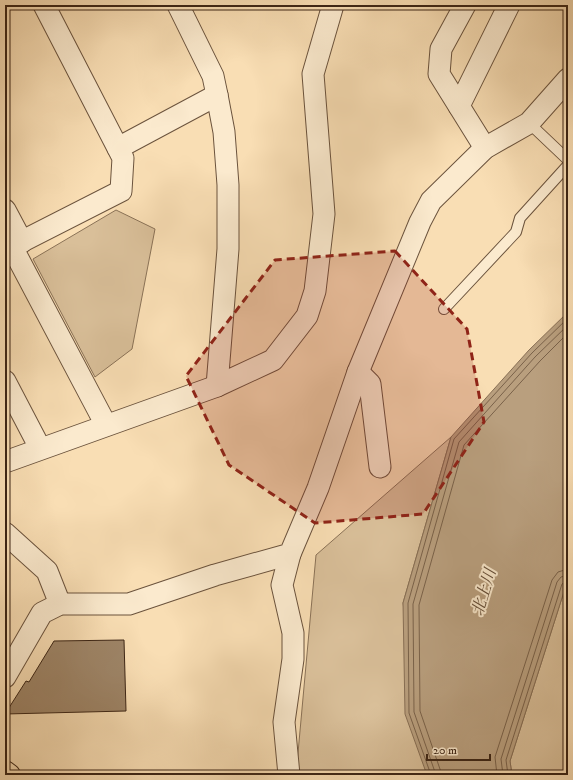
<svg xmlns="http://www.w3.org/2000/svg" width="573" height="780" viewBox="0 0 573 780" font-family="'IM FELL DW Pica','Noto Serif JP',serif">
<rect width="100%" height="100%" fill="#f9deb4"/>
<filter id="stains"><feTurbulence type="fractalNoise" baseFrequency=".005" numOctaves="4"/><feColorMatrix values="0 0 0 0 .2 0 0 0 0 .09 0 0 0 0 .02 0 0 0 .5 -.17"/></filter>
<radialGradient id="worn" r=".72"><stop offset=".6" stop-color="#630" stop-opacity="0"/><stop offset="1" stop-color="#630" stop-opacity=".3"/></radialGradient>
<!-- green -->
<g fill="#d9bf99" stroke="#8a7257">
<path d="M116,210l39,19 -23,120 -37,28 -62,-118z"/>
<path d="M451,437l-48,166 24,172h-131l20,-220z"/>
<path d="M568,579v196h-56l-2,-14z"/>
</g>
<!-- water -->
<path fill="#b99f7e" stroke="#876e54" d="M568,312v267l-58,182 2,14h-85l-22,-61 -2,-111 48,-166 78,-87z"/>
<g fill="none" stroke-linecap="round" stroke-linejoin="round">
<!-- shore -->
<g stroke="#7a624a" stroke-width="1">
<path d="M431,775l-22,-62 -1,-110 46,-164 78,-86 36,-35"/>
<path d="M436,775l-22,-63 -1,-108 46,-162 76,-85 33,-32"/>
<path d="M442,775l-22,-64 -1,-106 45,-160 76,-84 28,-28"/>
<path d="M497,775l-2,-18 57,-177 6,-8 10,-3"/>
<path d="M503,775l-2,-16 56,-177 4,-5 7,-2"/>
<path d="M508,775l-2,-15 56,-176 6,-4"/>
</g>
</g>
<!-- building -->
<path fill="#9e8568" stroke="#3c2515" d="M124,640l2,71 -121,3 21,-33 3,1 25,-41z"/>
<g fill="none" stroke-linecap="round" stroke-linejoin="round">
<defs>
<g id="service">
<path d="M529,123l39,37"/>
<path d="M444,309l72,-77 4,-14 48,-53"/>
</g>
<g id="minor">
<path d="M465,5l-24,44 -2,25 46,74"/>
<path d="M459,106l50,-101"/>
<path d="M118,148l99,-53 -4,-19 -35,-71"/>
<path d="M5,210l17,32"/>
<path d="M12,247l94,178"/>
<path d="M5,250l116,-59 2,-33 -79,-153"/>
<path d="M358,372l12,12 10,83"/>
<path d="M5,381l35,67"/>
<path d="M217,386l11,-137v-64l-4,-53 -7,-37"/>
<path d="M5,462l212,-76 56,-26 34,-44 8,-25 9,-77 -11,-140 20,-69"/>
<path d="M5,533l42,38 13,33"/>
<path d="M5,677l37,-64 18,-9h69l86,-29 75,-21 28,-66 40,-116 62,-150 11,-21 54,-53 44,-25 39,-44"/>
<path d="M289,775l-5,-53 9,-63v-26l-11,-48 8,-31"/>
</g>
<path id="trunk" d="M5,772l4,3"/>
</defs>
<!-- service casing -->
<use href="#service" stroke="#6b533d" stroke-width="12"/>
<!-- minor casing -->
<use href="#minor" stroke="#6b533d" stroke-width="23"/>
<!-- trunk casing -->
<use href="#trunk" stroke="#3c2515" stroke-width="24"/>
<!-- service -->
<use href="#service" stroke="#fbeace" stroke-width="10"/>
<!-- minor -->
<use href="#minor" stroke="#fbeace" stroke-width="21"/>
<!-- trunk -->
<use href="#trunk" stroke="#f9deb4" stroke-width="22"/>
</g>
<!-- marked area -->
<path fill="#8f2418" fill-opacity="0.2" stroke="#8f2418" stroke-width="3" stroke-dasharray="8 5" stroke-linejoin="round" d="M395,251l72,78 17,93 -61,92 -108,9 -86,-58 -43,-89 89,-116z"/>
<g text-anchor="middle" stroke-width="4" stroke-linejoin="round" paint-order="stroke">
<!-- water labels -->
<g font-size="16" font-style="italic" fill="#624a34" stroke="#fbeace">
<text transform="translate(483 592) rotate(-73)" y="6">北上川</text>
</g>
</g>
<!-- margin -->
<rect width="573" height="780" fill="none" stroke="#f9deb4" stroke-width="20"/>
<rect x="6" y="6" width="561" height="768" fill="none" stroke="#3c2515" stroke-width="2"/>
<rect x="10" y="10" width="553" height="760" fill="none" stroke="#3c2515"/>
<!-- scale -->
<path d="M427 754v6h63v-6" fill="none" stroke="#3c2515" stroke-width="2"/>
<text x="433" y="754" font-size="12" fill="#3c2515" stroke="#fbeace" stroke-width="3" paint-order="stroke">20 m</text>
<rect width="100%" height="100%" filter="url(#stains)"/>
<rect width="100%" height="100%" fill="url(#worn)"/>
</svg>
